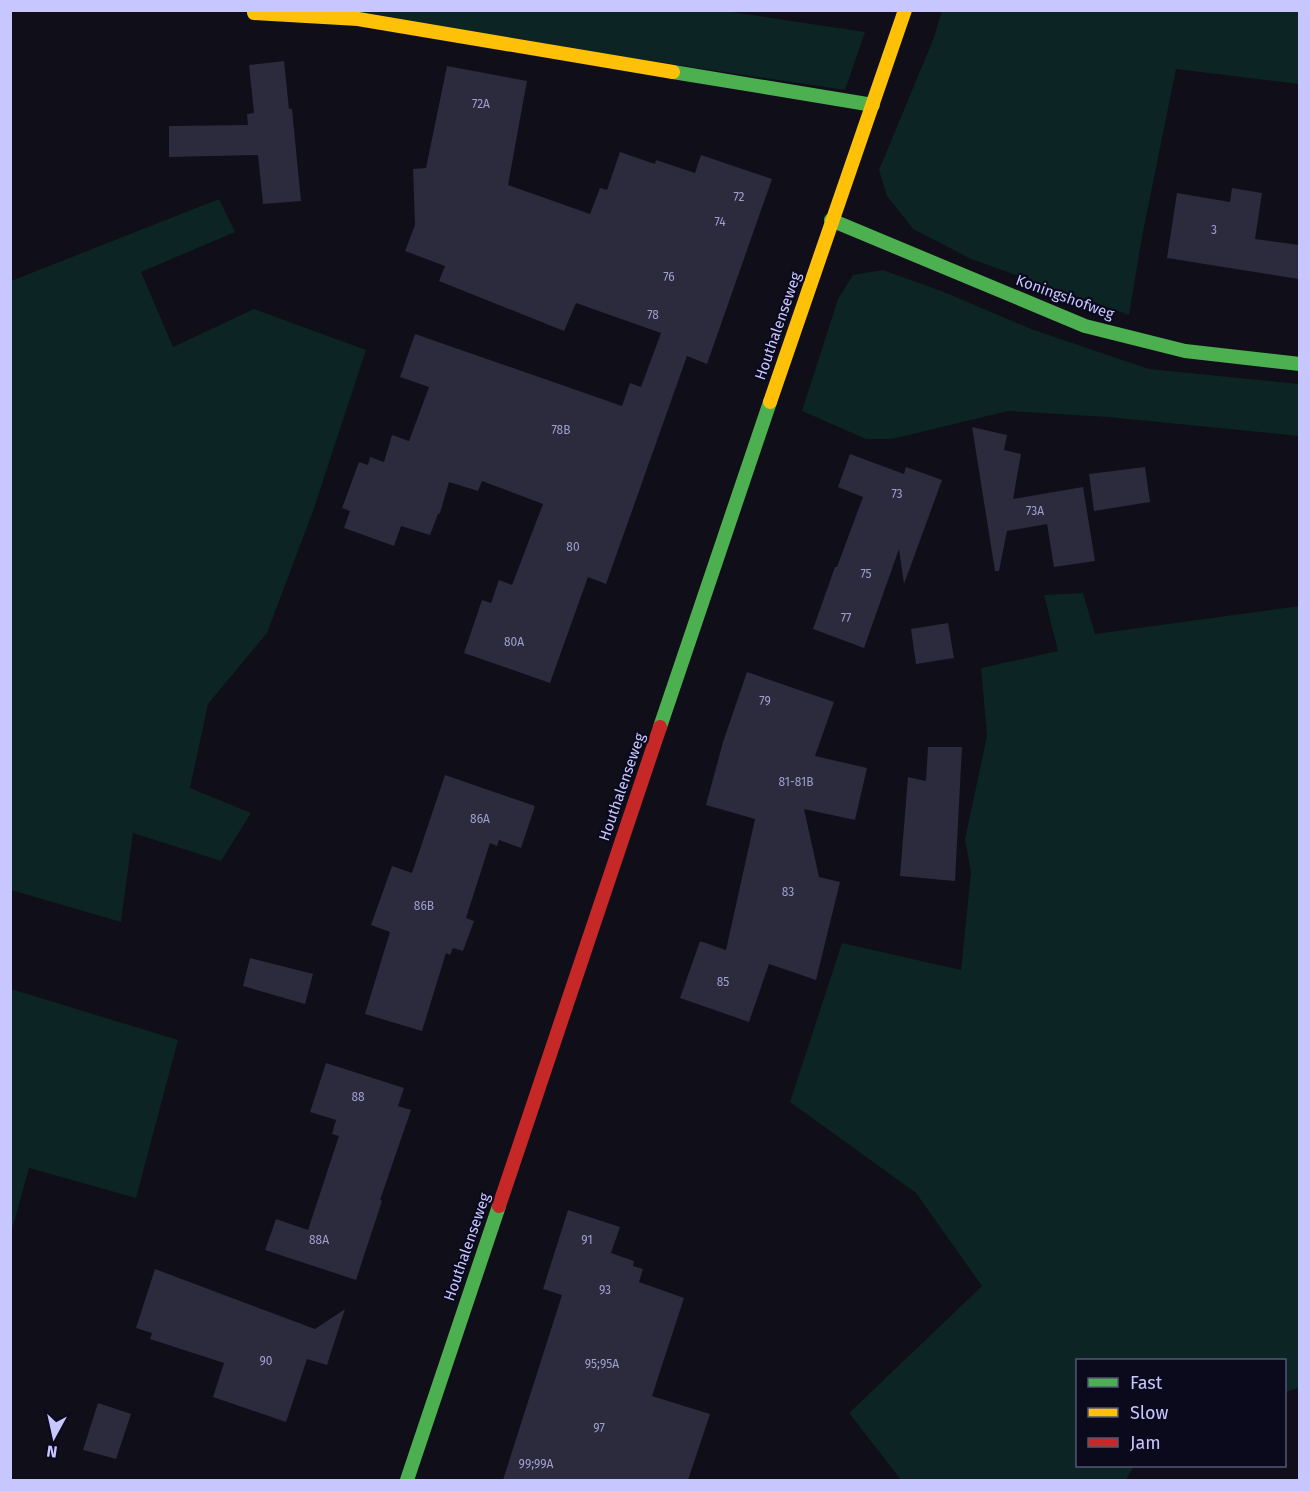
<svg xmlns="http://www.w3.org/2000/svg" width="1310" height="1491" viewBox="0 0 1310 1491" font-family="'Fira Sans',sans-serif">
<rect width="100%" height="100%" fill="#0f0e19"/>
<!-- green -->
<g fill="#0c2423">
<path d="M317,11h408l140,21 -20,58z"/>
<path d="M942,11h357v73l-123,-15 -34,168 -13,78 -158,-56 -58,-30 -26,-33 -8,-26 54,-130z"/>
<path d="M219,199l16,33 -94,40 32,75 81,-38 112,41 -53,161 -46,122 -59,71 -18,84 61,25 -30,48 -88,-28 -12,89 -110,-32v-609z"/>
<path d="M883,270l61,22 87,37 118,40 150,15v52l-191,-19 -100,-6 -116,28h-26l-64,-28 36,-112 15,-24z"/>
<path d="M1083,593l12,41 204,-28v782l-14,4 -1,-32h-206v106h56l-8,14h-225l-52,-67 133,-127 -66,-93 -126,-91 52,-159 119,27 10,-97 -6,-34 22,-103 -6,-68 77,-17 -14,-56z"/>
<path d="M11,989l167,51 -42,158 -107,-30 -18,65z"/>
</g>
<!-- building -->
<g fill="#2c2a3d">
<path d="M284,61l5,48h3l9,92 -38,3 -5,-49 -89,2v-31l79,-1 -1,-11 7,-1 -5,-48z"/>
<path d="M447,66l80,15 -19,104 82,29 10,-26 7,2 13,-38 35,12 1,-4 39,13 6,-18 71,24 -65,185 -20,-8 -81,228 -18,-7 -38,106 -86,-30 18,-53 9,3 8,-23 13,5 31,-81 -61,-23 -4,10 -29,-9 -9,31 -2,1 -8,21 -29,-9 -7,20 -50,-18 6,-17 -8,-3 17,-46 9,3 2,-8 14,5 8,-27 17,6 20,-54 -29,-10 15,-43 207,72 8,-23 11,4 20,-54 -85,-30 -12,28 -125,-50 6,-15 -40,-15 10,-26 -2,-56 13,-1z"/>
<path d="M1232,188l30,5 -7,46 44,6v34l-132,-21 10,-65 53,9z"/>
<path d="M972,427l35,8 -3,15 17,4 -8,45 70,-12 12,74 -41,6 -7,-43 -40,7 -8,40h-4z"/>
<path d="M850,454l54,20 2,-7 36,13 -38,104 -5,-35 -35,99 -51,-19 22,-62h2l26,-70 -25,-10z"/>
<path d="M1145,467l5,35 -56,9 -5,-37z"/>
<path d="M948,623l6,35 -38,6 -5,-35z"/>
<path d="M747,672l87,30 -19,54 52,12 -12,52 -51,-11 15,68 21,5 -24,98 -47,-16 -20,58 -69,-24 20,-57 26,9 29,-131 -49,-14 17,-63z"/>
<path d="M928,747h34l-7,134 -55,-5 8,-99 18,4z"/>
<path d="M445,775l90,31 -14,42 -22,-8 -2,6 -7,-3 -24,75 8,3 -11,30 -10,-3 -3,7 -4,-2 -24,78 -57,-17 25,-82 -19,-7 21,-59 20,7z"/>
<path d="M250,958l63,16 -8,30 -62,-18z"/>
<path d="M326,1063l78,25 -6,18 13,4 -31,90 2,1 -26,79 -91,-30 11,-31 32,11 31,-94 -7,-2 4,-14 -26,-8z"/>
<path d="M568,1210l52,17 -9,26 23,8 -1,5 10,3 -4,13 45,16 -32,98 58,18 -22,66h-185l59,-185 -19,-6z"/>
<path d="M155,1269l160,60 30,-20 -18,56 -20,-6 -21,63 -73,-25 11,-34 -74,-24 2,-6 -16,-5z"/>
<path d="M98,1403l33,11 -15,45 -33,-9z"/>
</g>
<g fill="none" stroke-linecap="round" stroke-linejoin="round">
<!-- fast -->
<g stroke="#4caf50" stroke-width="14">
<path d="M673,72l200,33"/>
<path d="M831,220l254,106 100,25 115,13"/>
<path d="M660,727l110,-325"/>
<path d="M407,1480l92,-274"/>
</g>
<!-- slow -->
<g stroke="#ffc107" stroke-width="14">
<path d="M254,13l104,6 315,53"/>
<path d="M770,402l135,-392"/>
</g>
<!-- jam -->
<path stroke="#c62828" stroke-width="14" d="M499,1206l161,-479"/>
</g>
<g text-anchor="middle" stroke-width="4.5" stroke-linejoin="round" paint-order="stroke">
<!-- number labels -->
<g font-size="12" fill="#a09fce">
<text x="481" y="108">72A</text>
<text x="739" y="201">72</text>
<text x="720" y="226">74</text>
<text x="1214" y="234">3</text>
<text x="669" y="281">76</text>
<text x="653" y="319">78</text>
<text x="561" y="434">78B</text>
<text x="897" y="498">73</text>
<text x="1035" y="515">73A</text>
<text x="573" y="551">80</text>
<text x="866" y="578">75</text>
<text x="846" y="622">77</text>
<text x="514" y="646">80A</text>
<text x="765" y="705">79</text>
<text x="796" y="786">81-81B</text>
<text x="480" y="823">86A</text>
<text x="788" y="896">83</text>
<text x="424" y="910">86B</text>
<text x="723" y="986">85</text>
<text x="358" y="1101">88</text>
<text x="319" y="1244">88A</text>
<text x="587" y="1244">91</text>
<text x="605" y="1294">93</text>
<text x="266" y="1365">90</text>
<text x="602" y="1368">95;95A</text>
<text x="599" y="1432">97</text>
<text x="536" y="1468">99;99A</text>
</g>
<!-- street labels -->
<g font-size="15" fill="#c7c6ff" stroke="#0b0a1d">
<text transform="translate(1065 297) rotate(20)" y="5">Koningshofweg</text>
<text transform="translate(778 326) rotate(-71)" y="5">Houthalenseweg</text>
<text transform="translate(622 787) rotate(-71)" y="5">Houthalenseweg</text>
<text transform="translate(467 1247) rotate(-71)" y="5">Houthalenseweg</text>
</g>
</g>
<!-- border -->
<rect width="1310" height="1491" fill="none" stroke="#c7c6ff" stroke-width="24"/>
<!-- legend -->
<rect x="1076" y="1359" width="210" height="108" fill="#0b0a1d" stroke="#565577" stroke-width="1.5"/>
<rect x="1088" y="1378" width="30" height="9" fill="#4caf50" stroke="#565577" stroke-width="1.5"/>
<text x="1130" y="1389" font-size="18" fill="#c7c6ff">Fast</text>
<rect x="1088" y="1408" width="30" height="9" fill="#ffc107" stroke="#565577" stroke-width="1.5"/>
<text x="1130" y="1419" font-size="18" fill="#c7c6ff">Slow</text>
<rect x="1088" y="1438" width="30" height="9" fill="#c62828" stroke="#565577" stroke-width="1.5"/>
<text x="1130" y="1449" font-size="18" fill="#c7c6ff">Jam</text>
<!-- north arrow -->
<g transform="translate(54 1437) rotate(188)" stroke="#0b0a1d" stroke-width="4.5" paint-order="stroke">
<path d="M0-4.5L10 22L0 15L-10 22Z" fill="#c7c6ff"/>
<text y="-9" font-size="16" font-weight="bold" text-anchor="middle" fill="#c7c6ff">N</text>
</g>
</svg>
